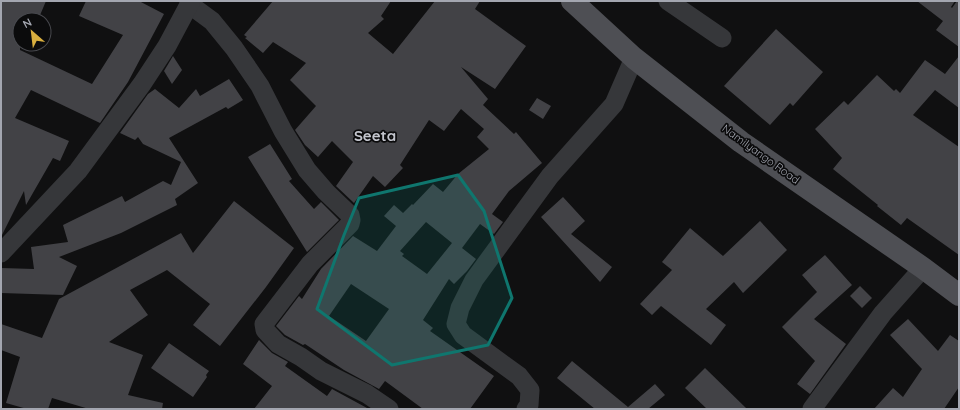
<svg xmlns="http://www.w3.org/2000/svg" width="960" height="410" viewBox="0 0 960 410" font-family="Quicksand,sans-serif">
<rect width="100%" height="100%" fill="#101011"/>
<!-- building -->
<g fill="#424246" fill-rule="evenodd">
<path d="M1,1h45l-8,19h-18v30l72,34 31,-49 -44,-19 7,-15h53l25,13 -36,68 -28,41 -69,-33 -16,28 54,23 -9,20 -7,-3 -27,47 -2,-14 -23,46z"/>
<path d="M273,1h118l-10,15 3,3 -16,14 25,21 42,-53h45l-5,8 51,37 -31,43 -34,-22 27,32 -5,6 31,29 2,-2 26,31 -33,28 -17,23 11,8 -9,12 -14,-10 -18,24 14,11 -9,12 -13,13 -5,-5 -26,41 10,8 -3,3 64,45 -24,33h-47l-38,-28 -6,8 -35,-19 -39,-26 -2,1 -18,-10 -9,-9 23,-30 3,3 19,-30 32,-33 24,15 19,-25 -12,-10 10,-11 9,8 9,-9 1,1 20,-21 10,8 15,-18 31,-25 -12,-12 7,-8 -23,-20 -17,22 -15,-11 -29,45 3,3 -18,19 -12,-11 -19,27 -18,-17 17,-24 -21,-21 -14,16 -13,-12 -10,-15 21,-24 -26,-26 16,-17 -33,-21 -10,11 -18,-15 2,-1 -3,-2zM426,222l26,21 -25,31 -25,-18 2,-2 -4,-3zM351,284l38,25 -23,32 -37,-25z"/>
<path d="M917,1h38l-4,6 1,1 5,-7h2v46l-23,-17 7,-9z"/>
<path d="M776,29l47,43 -30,34 -3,-3 -20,22 -46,-39z"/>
<path d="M173,56l9,14 -10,14 -8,-13z"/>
<path d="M959,56v52l-24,-18 -22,25 46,32v108l-52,-37 -6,7 -24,-19 1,-1 -45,-36 9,-11 -27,-29 29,-28 4,4 29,-30 17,16 2,-2 4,4 25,-33 20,14z"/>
<path d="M229,79l14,21 -15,9 -2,-2 -57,31 29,45 -23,16 2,6 -56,28 -62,24 18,9 -14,29 -62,-2v-25l33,1 -3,-22 37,-5 -5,-17 59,-29 3,6 38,-21 8,4 10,-23 -38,-18 -5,-7 -3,3 -15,-7 28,-39 7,-5 24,19 17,-19 4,7z"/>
<path d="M537,98l14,8 -8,13 -14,-9z"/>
<path d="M270,144l22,35 -3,2 25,28 7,-7 18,18 -32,32 -59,-95z"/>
<path d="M563,197l22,24 -14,13 41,33 -12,15 -59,-65z"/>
<path d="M234,201l60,47 -28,39 -46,59 -27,-21 17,-21 -43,-34 -37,20 18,25 -39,27 34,13 -15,40 35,8 -1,6h-73l-37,-11 -4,11h-21l-21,-6 14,-46 -19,-7v-26l41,14 17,-39 122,-66 12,20z"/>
<path d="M760,221l27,29 -44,43 -9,-11 -28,27 20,16 -15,20 -50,-39 -9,9 -12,-11 32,-34 -10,-8 28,-34 33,28z"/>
<path d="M825,255l27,30 -38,34 32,25 -36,50 -13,-10 18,-23 -33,-34 35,-35 -15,-17z"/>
<path d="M860,286l12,12 -10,10 -12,-12z"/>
<path d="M908,319l30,32 12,-16 9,6v46l-15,22h-70l19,-21 10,9 19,-28 -32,-34z"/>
<path d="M259,340l13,13 16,9 -3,4 42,30 5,-7 35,19 -1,1h-112l18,-23 -29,-22z"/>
<path d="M169,343l40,28 -3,4 1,2 -14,20 -42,-29z"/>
<path d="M572,361l56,46 27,-23 10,11 -17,14h-53l-38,-31z"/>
<path d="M705,368l42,41h-40l-22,-21z"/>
</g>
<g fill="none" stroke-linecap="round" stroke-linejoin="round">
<!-- minor -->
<g stroke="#36373a" stroke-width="19">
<path d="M668,1l54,37"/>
<path d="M189,4l23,17 22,27 26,38 23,45 24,39 19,22 24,23 1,5 -1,4 -40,40 -46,60 1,6 13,14 23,13 20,14 46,23 22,15"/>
<path d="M1,253l77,-82 64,-87 25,-38 24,-45"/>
<path d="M526,409l3,-4 1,-15 -11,-14 -56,-41 -7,-11 4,-16 14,-28 76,-104 64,-72 20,-46"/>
<path d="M812,409l71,-96 40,-45"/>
</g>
<!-- major -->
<path stroke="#4e4f54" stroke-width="22" d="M572,1l62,57 107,84 182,126 36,27"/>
</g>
<!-- marked area -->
<path fill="#0f766e" fill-opacity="0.2" stroke="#0f766e" stroke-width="3" stroke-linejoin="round" d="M458,175l26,36 28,87 -24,47 -96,20 -75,-56 27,-74 15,-37z"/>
<g text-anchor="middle" stroke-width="3.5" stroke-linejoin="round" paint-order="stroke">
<!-- street labels -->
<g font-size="11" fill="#a3a6b0" stroke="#0b0b0c">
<text transform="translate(761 154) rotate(36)" y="4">Namilyango Road</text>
</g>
<!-- district labels -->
<g font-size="15" font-weight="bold" fill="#c3c5cd" stroke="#0b0b0c">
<text x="375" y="141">Seeta</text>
</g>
</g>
<!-- border -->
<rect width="960" height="410" fill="none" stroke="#a3a6b0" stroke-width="4"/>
<!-- north arrow -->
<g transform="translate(32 32) rotate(332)"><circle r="19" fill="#0b0b0c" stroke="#48494e"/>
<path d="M0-3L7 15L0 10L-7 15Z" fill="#d9af3f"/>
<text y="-6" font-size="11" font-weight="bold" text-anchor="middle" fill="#a3a6b0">N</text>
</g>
</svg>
